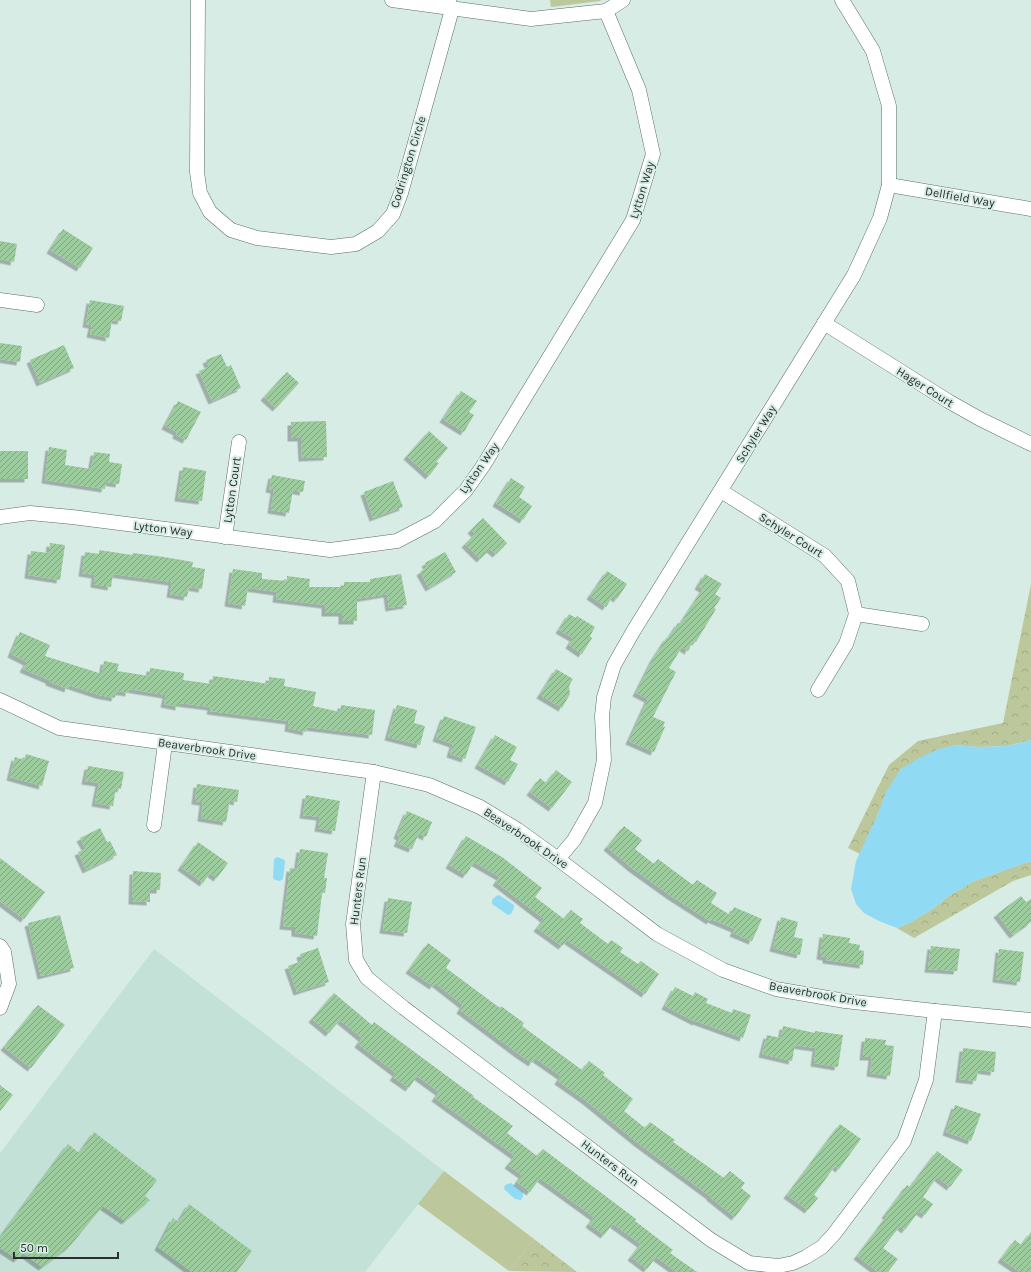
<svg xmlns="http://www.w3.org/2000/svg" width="1031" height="1272" viewBox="0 0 1031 1272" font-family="Karla,sans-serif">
<defs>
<pattern id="forest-crowns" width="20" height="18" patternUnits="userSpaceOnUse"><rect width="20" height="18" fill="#bcc89b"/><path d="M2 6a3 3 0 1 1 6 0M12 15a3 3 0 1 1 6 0" fill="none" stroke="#a2ac86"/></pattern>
<pattern id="building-hatch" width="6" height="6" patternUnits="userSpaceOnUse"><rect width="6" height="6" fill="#9ccb9e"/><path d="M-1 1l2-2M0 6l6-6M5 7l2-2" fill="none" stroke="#7fa581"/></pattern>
<filter id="shadow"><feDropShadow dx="-3.5" dy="3.5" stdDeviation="0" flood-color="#0004"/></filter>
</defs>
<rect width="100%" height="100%" fill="#d7ece4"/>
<!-- built -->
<path fill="#c3e1d6" d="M154,949l290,222 -79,101h-365v-119z"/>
<!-- green -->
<g fill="#bcc89b">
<path d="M550,0h51l-1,1 -49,6z"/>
<path d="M444,1171l90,68 -25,32 -91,-67z"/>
</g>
<!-- forest -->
<g fill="url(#forest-crowns)">
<path d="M1031,584v156l-24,6 -28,1 -24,-2 -54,24 -14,23 -9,22 -18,40 -12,-6 41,-83 29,-24 85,-18z"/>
<path d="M1031,861v14l-18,6 -99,57 -17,-10 12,-5 25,-15 13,-11 27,-16z"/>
<path d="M534,1239l43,33 -68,-1z"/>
</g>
<!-- water -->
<g fill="#91daf4">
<path d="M1031,740v121l-57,20 -27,16 -13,11 -25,15 -12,5 -18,-7 -15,-8 -8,-9 -5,-15 5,-28 22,-47 8,-22 15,-23 18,-11 19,-9 17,-4 24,2 28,-1z"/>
<path d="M277,857l6,2 2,2 -2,18 -3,2 -5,-1 -2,-2 1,-19z"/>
<path d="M499,895l15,10v3l-3,6 -3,1 -16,-11v-4l4,-4z"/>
<path d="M511,1183l12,9v4l-2,4 -6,-1 -11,-10 1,-4z"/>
</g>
<!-- building -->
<g fill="url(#building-hatch)" filter="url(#shadow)">
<path d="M63,229l30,19 -13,20 -30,-18z"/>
<path d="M0,241l17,3 -3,18 -14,-3z"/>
<path d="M90,300l34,6 -3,15 -9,-1 -3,18 -19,-4 2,-9 -6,-1z"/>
<path d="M0,343l22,3 -2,16 -20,-3z"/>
<path d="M64,345l10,23 -34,15 -10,-23z"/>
<path d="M221,354l6,13 4,-2 10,23 -29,13 -13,-30 10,-4 -3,-7z"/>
<path d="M287,372l12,11 -23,25 -12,-11z"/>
<path d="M461,391l16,10 -8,11 5,3 -10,17 -21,-13z"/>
<path d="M178,401l23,11 -15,28 -10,-5 1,-3 -12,-6z"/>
<path d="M326,421l1,36 -25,1 -1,-20h-10v-16z"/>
<path d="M429,431l19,17 -12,14 3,1 -10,13 -22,-20z"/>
<path d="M49,447l18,3 -2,15 26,4 3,-17 16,2 -1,8 13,2 -3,20 -13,-2 -1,7 -60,-9z"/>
<rect x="0" y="451" width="28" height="28"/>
<path d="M183,467l23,4 -4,30 -24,-3z"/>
<path d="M272,475l33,6 -2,11 -10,-2 -4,23 -18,-3 3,-20 -5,-1z"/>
<path d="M511,478l14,9 -6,10 13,9 -9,14 -27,-17z"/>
<path d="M393,481l10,26 -30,11 -9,-26z"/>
<path d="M483,518l24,25 -11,11 -6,-5 -10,10 -15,-15 10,-10 -4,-4z"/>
<path d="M50,543l15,2 -5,35 -32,-5 3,-24 18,2z"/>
<path d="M99,550l33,5 1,-2 31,4 29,5 -1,5 13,2 -3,20 -13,-2 -2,10 -17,-3 2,-12 -59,-8 -2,13 -17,-3 1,-9 -13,-2 3,-21 14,2z"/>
<path d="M445,552l11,20 -27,16 -9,-16 7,-5 -2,-4z"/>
<path d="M233,569l29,4v6l25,2v-5l23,3 -1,8h35v-5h26v-3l31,-5 6,31 -18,3 -2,-14 -30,5v22h-15v-8h-17v-8l-49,-6 1,-7 -29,-4 -3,18 -17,-3z"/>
<path d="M607,571l20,13 -10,15 -4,-3 -7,11 -16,-11z"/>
<path d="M705,574l17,10 -7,10 6,4 -7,10 2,1 -20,33 -3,-1 -5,10 -6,-4 -13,21 7,4 -23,45 12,5 -2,5h2l-11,25 -25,-11 19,-42 -12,-6 17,-34 14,-22 1,2 10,-16 2,1 23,-35 -5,-3z"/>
<path d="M569,614l7,4 1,-2 18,11 -5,9 2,2 -10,16 -13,-9 4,-7 -14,-8z"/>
<path d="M20,632l30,13 -5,11 57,18 2,-13 15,3 -2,7 32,5 1,-8 34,5 -1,7 29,4 1,-8 56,8v-7l16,2 -1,7 32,6 -3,14 27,6 1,-7 34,5 -3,25 -65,-8 -1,5 -18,-4 1,-7 -79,-10 1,-4 -32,-4v4l-15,-3 2,-9 -37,-6v4l-13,-2 -1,7 -16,-3 -30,-10 -1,4 -19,-7v-2l-26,-11 4,-7 -16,-8z"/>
<path d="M556,669l17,10 -4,7 1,8 -8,14 -22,-13z"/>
<path d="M397,705l20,5 -3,13 11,3 -5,19 -32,-8z"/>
<path d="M444,716l32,11 -11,32 -15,-5 3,-10 -17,-6z"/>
<path d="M495,735l22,12 -7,13 8,4 -10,18 -30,-17z"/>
<path d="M26,754l23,7 -7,25 -32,-9 5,-20 9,3z"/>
<path d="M88,766l36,6 -3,17 -5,-1 -3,18 -18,-3 4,-20 -14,-2z"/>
<path d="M556,770l16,12 -20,26 -22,-16 10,-14 6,5z"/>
<path d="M197,784l42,6 -2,12 -7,-2 -4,22 -25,-4 2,-16 -8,-1z"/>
<path d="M306,795l34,6 -5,30 -17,-3 2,-11 -17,-2z"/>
<path d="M407,811l25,11 -6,15 -7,-4 -7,16 -15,-6 3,-6 -3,-2z"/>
<path d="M624,826l18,14 -7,9 19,15 4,-5 35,26 4,-5 20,13 -6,10 19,12 4,-8 28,12 -10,22 -19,-8 2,-4 -24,-10 -1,2 -39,-25 -39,-28 -25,-21z"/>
<path d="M100,828l7,14 3,-1 7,14 -31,15 -8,-18 8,-3 -6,-11z"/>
<path d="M466,836l36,21 40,31 -7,9 29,22 7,-9 12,9 -3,4 28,21 3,-4 12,8 -3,4 18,12 3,-3 18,13 -14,20 -78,-54 -5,6 -25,-18 7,-9 -48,-37 4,-5 -26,-15 -8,13 -17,-10z"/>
<path d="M198,842l30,21 -11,15 -7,-5 -7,10 -22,-16z"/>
<path d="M300,849l28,4 -4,25h3l-2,15h-3l-5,43 -22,-3v-6l-12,-1 7,-58 7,1z"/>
<path d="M0,858l45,34 -21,27 -24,-18z"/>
<path d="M133,871l28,2 -1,17h-10v12l-18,-1z"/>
<path d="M1021,896l5,6 5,-3v23l-18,13 -16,-21z"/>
<path d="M388,898l24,4 -5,31 -24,-3z"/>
<path d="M60,915l14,53 -33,8 -13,-53z"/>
<path d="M781,917l17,5 -4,15 9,2 -3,16 -27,-7z"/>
<path d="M823,934l27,4 -1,5 11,2 -1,5 5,1 -1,14 -37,-5v-3l-6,-1z"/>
<path d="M428,943l23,17 -5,8 54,40 1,-2 23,17 -2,3 60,44 7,-9 16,12 -2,2 30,24 -9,12 21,17 5,-6 25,18 -2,2 51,36 6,-7 15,12 -4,5 10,8 -16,21 -25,-20v-1l-72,-53 -53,-43 -27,-19 3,-5 -26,-18 -3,5 -12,-8 -60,-45 3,-5 -28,-22 -2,3 -24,-16z"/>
<path d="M931,946l29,3 -3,22 -29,-2z"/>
<path d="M318,948l11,34 -32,10 -9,-26 14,-5 -2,-7z"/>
<path d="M999,949l25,3 -4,30 -24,-3z"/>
<path d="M675,987l18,9 2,-4 13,7 -2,4 26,10 1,-4 18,6 -8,23 -47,-17v1l-31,-16z"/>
<path d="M334,993l38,32 2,-3 100,74 -1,1 40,29 -6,7 30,23 6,-7 93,70 -1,2 38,29 -3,3 27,19h-20l-21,-15 -9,12 -16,-12 10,-13 -28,-20 -9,11 -15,-11 5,-7 -54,-39 -10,14 -13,-10 5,-7 -14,-10 7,-9 -80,-58 4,-6 -22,-16 -8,12 -16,-11 3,-4 -38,-29 4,-6 -22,-18 -11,13 -17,-14z"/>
<path d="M38,1005l27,20 -34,43 -27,-21z"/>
<path d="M783,1026l32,7v-2l28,4 -5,32 -24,-4 2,-15 -21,-3 -3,16 -30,-7 5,-19 14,3z"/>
<path d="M865,1038l21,2 -1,5 9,1 -4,30 -20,-3 2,-16h-9z"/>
<path d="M963,1048l33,4 -2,20 -16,-2 -2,11 -17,-2z"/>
<path d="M0,1085l13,10 -13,16z"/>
<path d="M955,1105l26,9 -10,27 -25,-9z"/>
<path d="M840,1124l21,15 -22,30 -4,-3 -21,29 4,3 -10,12 -21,-15z"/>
<path d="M94,1132l63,48 -12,16 5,4 -25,21 -22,-15 -33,40 -28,21 -19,-14 -6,6 -17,-11v-11l68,-93 11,9z"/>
<path d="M937,1151l26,19 -13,17 -13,-10 -14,20 10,7 -8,11 -6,-4 -14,19 -5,-4 -17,22 15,11 -10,13h-10l-21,-16 30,-40 -2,-1 22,-30 3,2z"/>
<path d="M189,1204l63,47 -15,21h-45l-34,-25 15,-29 5,4z"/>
<path d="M1031,1232v40h-11l-19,-13 14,-19 6,5z"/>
</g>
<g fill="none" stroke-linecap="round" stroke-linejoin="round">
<defs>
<g id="street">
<path d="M198,0l-1,172 3,21 10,19 21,18 26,8 74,9 25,-3 22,-13 15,-17 8,-21 50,-180 -2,-13"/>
<path d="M392,0l139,19 75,-8 17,-11"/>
<path d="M889,185l142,24"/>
<path d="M0,300l37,5"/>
<path d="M824,323l124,78 32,18 51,25"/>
<path d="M721,491l104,65 23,25 8,33 66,10"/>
<path d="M0,517l30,-4 42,4 258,33 67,-9 38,-20 31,-31 17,-24 150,-246 20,-66 -14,-64 -33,-79"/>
<path d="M225,537l14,-95"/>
<path d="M818,690l28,-46 10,-30"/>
<path d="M0,700l59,28 315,44 55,13 51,22 38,23 40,29 99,75 66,36 53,19 69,12 90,10 96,9"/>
<path d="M374,772l-21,152 3,36 11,18 37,30 307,232 38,23 29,3 15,-3 13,-6 16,-10 12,-13 70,-93 22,-61 9,-69"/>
<path d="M154,825l11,-81"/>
<path d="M558,859l16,-19 21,-37 9,-43 -2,-44 2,-19 10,-32 20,-35 220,-355 26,-57 9,-33v-79l-16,-55 -31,-51"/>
<path d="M0,946l4,6 5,32 -9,24"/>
</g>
</defs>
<!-- street casing -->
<use href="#street" stroke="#5b6e67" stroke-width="15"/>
<!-- street -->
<use href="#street" stroke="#fff" stroke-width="14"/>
</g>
<g text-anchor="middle" stroke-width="4" stroke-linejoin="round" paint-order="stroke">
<!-- street labels -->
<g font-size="12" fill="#28302d" stroke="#d7ece4">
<text transform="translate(408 162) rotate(-73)" y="4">Codrington Circle</text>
<text transform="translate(642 190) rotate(-73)" y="4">Lytton Way</text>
<text transform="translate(960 197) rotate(10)" y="4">Dellfield Way</text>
<text transform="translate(925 387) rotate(32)" y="4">Hager Court</text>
<text transform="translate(756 434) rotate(-58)" y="4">Schyler Way</text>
<text transform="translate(479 468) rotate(-55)" y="4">Lytton Way</text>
<text transform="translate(232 490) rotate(-82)" y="4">Lytton Court</text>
<text transform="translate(163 529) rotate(7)" y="4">Lytton Way</text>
<text transform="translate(791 535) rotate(32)" y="4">Schyler Court</text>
<text transform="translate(207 749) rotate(8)" y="4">Beaverbrook Drive</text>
<text transform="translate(526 838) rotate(34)" y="4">Beaverbrook Drive</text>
<text transform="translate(358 891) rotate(-83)" y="4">Hunters Run</text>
<text transform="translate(818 994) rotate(10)" y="4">Beaverbrook Drive</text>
<text transform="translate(610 1163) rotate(37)" y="4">Hunters Run</text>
</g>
</g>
<!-- scale -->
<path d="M14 1252v6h104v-6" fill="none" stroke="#28302d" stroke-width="2"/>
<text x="20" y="1252" font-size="12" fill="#28302d" stroke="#d7ece4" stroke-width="3" paint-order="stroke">50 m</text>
</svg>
